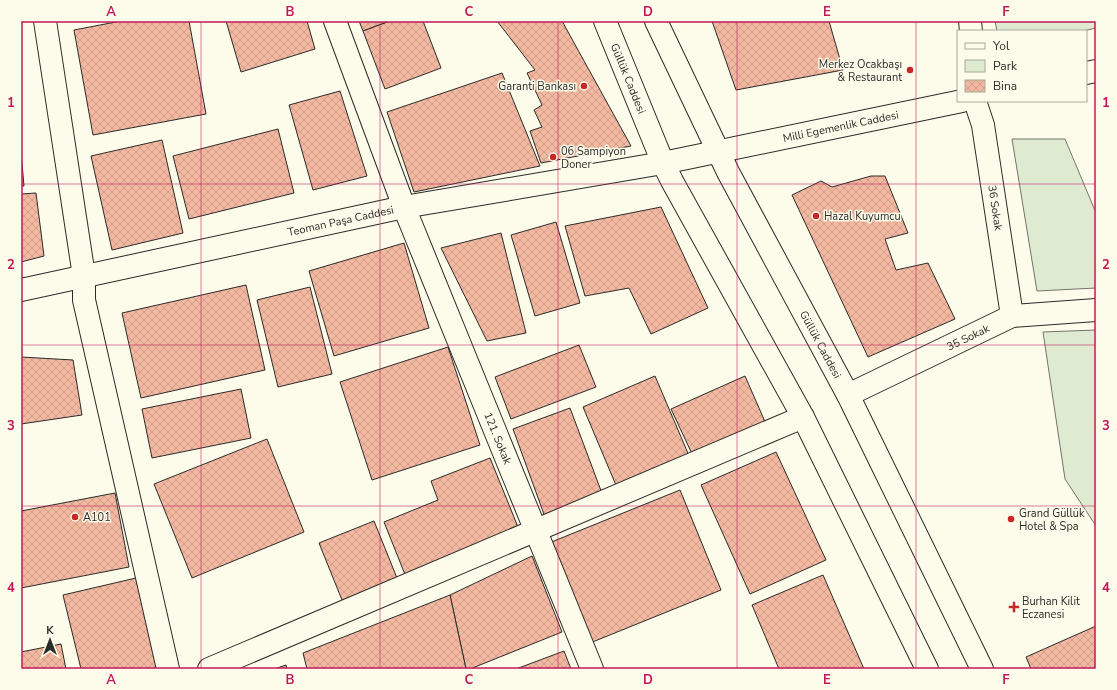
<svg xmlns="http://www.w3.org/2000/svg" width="1117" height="690" viewBox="0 0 1117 690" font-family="'Nunito Sans',sans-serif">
<defs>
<pattern id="building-cross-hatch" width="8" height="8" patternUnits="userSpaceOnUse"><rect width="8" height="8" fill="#f2b8a0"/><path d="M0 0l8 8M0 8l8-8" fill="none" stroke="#d09e8a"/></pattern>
</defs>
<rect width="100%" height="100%" fill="#fdfbea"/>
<!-- green -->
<g fill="#deebd1" stroke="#74746e">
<path d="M995,21h101v7l-13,3h-86z"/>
<path d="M1012,139h53l31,74v75l-59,3z"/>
<path d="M1096,330v196l-31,-47 -22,-147z"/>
</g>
<!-- building -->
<g fill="url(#building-cross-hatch)" stroke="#2b2b2b">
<path d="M121,21h68l17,93 -113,21 -19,-105z"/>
<path d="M226,21h81l8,28 -74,23z"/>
<path d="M359,21h31l-27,10z"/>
<path d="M390,21h33l18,47 -56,21 -22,-58z"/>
<path d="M497,21h65l69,125 -90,17 -11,-32 12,-4 -8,-17 8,-5 -15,-32 8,-3z"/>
<path d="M712,21h117l14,49 -107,20z"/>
<path d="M502,73l38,93 -126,26 -27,-80z"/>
<path d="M340,91l27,85 -54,14 -24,-85z"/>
<path d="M278,129l16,64 -105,26 -16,-63z"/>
<path d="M162,140l21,93 -71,17 -21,-94z"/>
<path d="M21,152l3,34h-3z"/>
<path d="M871,176h14l23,57 -23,6 11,31 32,-7 27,56 -87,38 -76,-162 29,-14 11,6z"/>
<path d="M36,193l8,63 -23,6v-68z"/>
<path d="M661,207l47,101 -57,26 -22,-46 -44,8 -20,-70z"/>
<path d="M556,222l24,81 -45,13 -24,-81z"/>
<path d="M501,233l25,100 -39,8 -46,-93z"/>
<path d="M404,243l25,85 -95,28 -25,-85z"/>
<path d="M246,285l19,85 -124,28 -19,-85z"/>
<path d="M310,287l22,87 -54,13 -21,-87z"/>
<path d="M579,345l17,42 -85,32 -16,-42z"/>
<path d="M448,347l32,98 -108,35 -32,-98z"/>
<path d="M21,357l52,3 9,55 -61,9z"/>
<path d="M655,376l35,82 -72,32 -35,-83z"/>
<path d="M745,376l21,48 -73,32 -22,-47z"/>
<path d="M241,389l10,49 -99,20 -10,-49z"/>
<path d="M570,408l33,88 -58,21 -32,-88z"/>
<path d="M267,439l37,93 -112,46 -38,-94z"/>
<path d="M776,452l50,108 -76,34 -49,-109z"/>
<path d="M490,458l30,74 -114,45 -22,-55 54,-22 -7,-19z"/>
<path d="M680,490l41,100 -131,53 -41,-100z"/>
<path d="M115,493l14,74 -108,21v-77z"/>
<path d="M374,521l25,62 -55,22 -25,-62z"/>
<path d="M532,556l30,76 -92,37h-4l-16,-74z"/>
<path d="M823,575l41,94h-85l-27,-64z"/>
<path d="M136,578l22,91h-77l-18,-74z"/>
<path d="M450,595l16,74h-159l-4,-16z"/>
<path d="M1096,626v43h-65l-5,-12z"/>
<path d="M61,644l5,25h-45v-17z"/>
<path d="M564,651l7,18h-55z"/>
<path d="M286,665l1,4h-13z"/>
</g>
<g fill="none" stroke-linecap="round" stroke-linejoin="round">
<defs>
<g id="minor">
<path d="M45,21l39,255v24l84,369"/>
<path id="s1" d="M335,21l69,186 188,462"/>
<path d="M970,21l1,10"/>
<path d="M1086,73l10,-2"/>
<path id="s2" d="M975,101l8,24 29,191"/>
<path id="s3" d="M21,290l383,-83 259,-44 299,-62"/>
<path id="s4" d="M848,395l164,-79 84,-6"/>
<path d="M209,669l594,-252"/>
</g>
<g id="major">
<path id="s5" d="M605,21l58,142 9,18 131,236 124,252"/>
<path id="s6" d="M656,21l72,151 120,223 134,274"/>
</g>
</defs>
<!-- minor casing -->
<use href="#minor" stroke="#2b2b2b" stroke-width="24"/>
<!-- major casing -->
<use href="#major" stroke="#2b2b2b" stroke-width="24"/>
<!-- minor -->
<use href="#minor" stroke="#fdfbea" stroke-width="22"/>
<!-- major -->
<use href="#major" stroke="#fdfbea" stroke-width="22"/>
</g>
<!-- grid -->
<path fill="none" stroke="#c2185b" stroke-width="1" stroke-opacity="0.55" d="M201,21v648M380,21v648M558,21v648M737,21v648M916,21v648M21,184h1075M21,345h1075M21,506h1075"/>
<!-- markers -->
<g fill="#c62828" stroke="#fdfbea" stroke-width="1.5">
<circle cx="910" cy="70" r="4"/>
<circle cx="584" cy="86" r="4"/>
<circle cx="553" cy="157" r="4"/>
<circle cx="816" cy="216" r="4"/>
<circle cx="75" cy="517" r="4"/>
<circle cx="1011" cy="519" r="4"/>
<path d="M1012 601h4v4h4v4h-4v4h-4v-4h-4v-4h4z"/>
</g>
<g text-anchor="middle" stroke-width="3" stroke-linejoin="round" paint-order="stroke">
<!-- poi labels -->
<g font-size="11" fill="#2b2b2b" stroke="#fdfbea" text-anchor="start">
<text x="902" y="68" text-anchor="end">Merkez Ocakbaşı<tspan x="902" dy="13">&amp; Restaurant</tspan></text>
<text x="576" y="90" text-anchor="end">Garanti Bankası</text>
<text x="561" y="155">06 Sampiyon<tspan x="561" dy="13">Doner</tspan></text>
<text x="824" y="220">Hazal Kuyumcu</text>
<text x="1019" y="517">Grand Güllük<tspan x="1019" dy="13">Hotel &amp; Spa</tspan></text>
<text x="83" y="521">A101</text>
<text x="1022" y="605">Burhan Kilit<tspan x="1022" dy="13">Eczanesi</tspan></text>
</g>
<!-- street labels -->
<g font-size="11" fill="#2b2b2b" stroke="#fdfbea">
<text dy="4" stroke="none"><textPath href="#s5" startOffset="62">Güllük Caddesi</textPath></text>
<text dy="4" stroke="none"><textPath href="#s3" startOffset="836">Milli Egemenlik Caddesi</textPath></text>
<text dy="4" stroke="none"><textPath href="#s2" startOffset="109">36 Sokak</textPath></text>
<text dy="4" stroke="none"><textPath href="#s3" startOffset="327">Teoman Paşa Caddesi</textPath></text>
<text dy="4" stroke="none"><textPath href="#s4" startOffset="133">35 Sokak</textPath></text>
<text dy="4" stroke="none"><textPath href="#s6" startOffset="363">Güllük Caddesi</textPath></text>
<text dy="4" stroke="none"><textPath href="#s1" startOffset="448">121. Sokak</textPath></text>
</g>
</g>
<!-- border -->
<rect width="1117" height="690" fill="none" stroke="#fdfbea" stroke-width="44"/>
<!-- legend -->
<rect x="957" y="30" width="130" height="72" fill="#fdfbea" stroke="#a9a89e"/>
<rect x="965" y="43" width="20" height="6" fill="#fdfbea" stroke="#a9a89e"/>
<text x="993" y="50" font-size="12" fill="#2b2b2b">Yol</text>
<rect x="965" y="60" width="20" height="12" fill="#deebd1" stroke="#a9a89e"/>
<text x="993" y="70" font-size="12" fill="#2b2b2b">Park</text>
<rect x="965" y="80" width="20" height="12" fill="url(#building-cross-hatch)" stroke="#a9a89e"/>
<text x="993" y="90" font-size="12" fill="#2b2b2b">Bina</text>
<!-- north arrow -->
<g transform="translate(50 640)" stroke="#fdfbea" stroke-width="3" paint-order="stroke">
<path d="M0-3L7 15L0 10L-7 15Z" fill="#2b2b2b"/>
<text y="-6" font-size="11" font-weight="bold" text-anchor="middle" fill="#2b2b2b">K</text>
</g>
<rect x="22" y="22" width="1073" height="646" fill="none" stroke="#c2185b" stroke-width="1.5"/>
<g font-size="13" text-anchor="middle" font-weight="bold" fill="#c2185b">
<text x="111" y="16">A</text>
<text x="290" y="16">B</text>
<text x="469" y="16">C</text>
<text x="648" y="16">D</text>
<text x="827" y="16">E</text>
<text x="1006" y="16">F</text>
<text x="11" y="107">1</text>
<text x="1106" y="107">1</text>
<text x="11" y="269">2</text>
<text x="1106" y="269">2</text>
<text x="11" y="430">3</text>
<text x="1106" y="430">3</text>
<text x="11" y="592">4</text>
<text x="1106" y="592">4</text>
<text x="111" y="684">A</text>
<text x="290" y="684">B</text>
<text x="469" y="684">C</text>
<text x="648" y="684">D</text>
<text x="827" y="684">E</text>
<text x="1006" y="684">F</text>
</g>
</svg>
